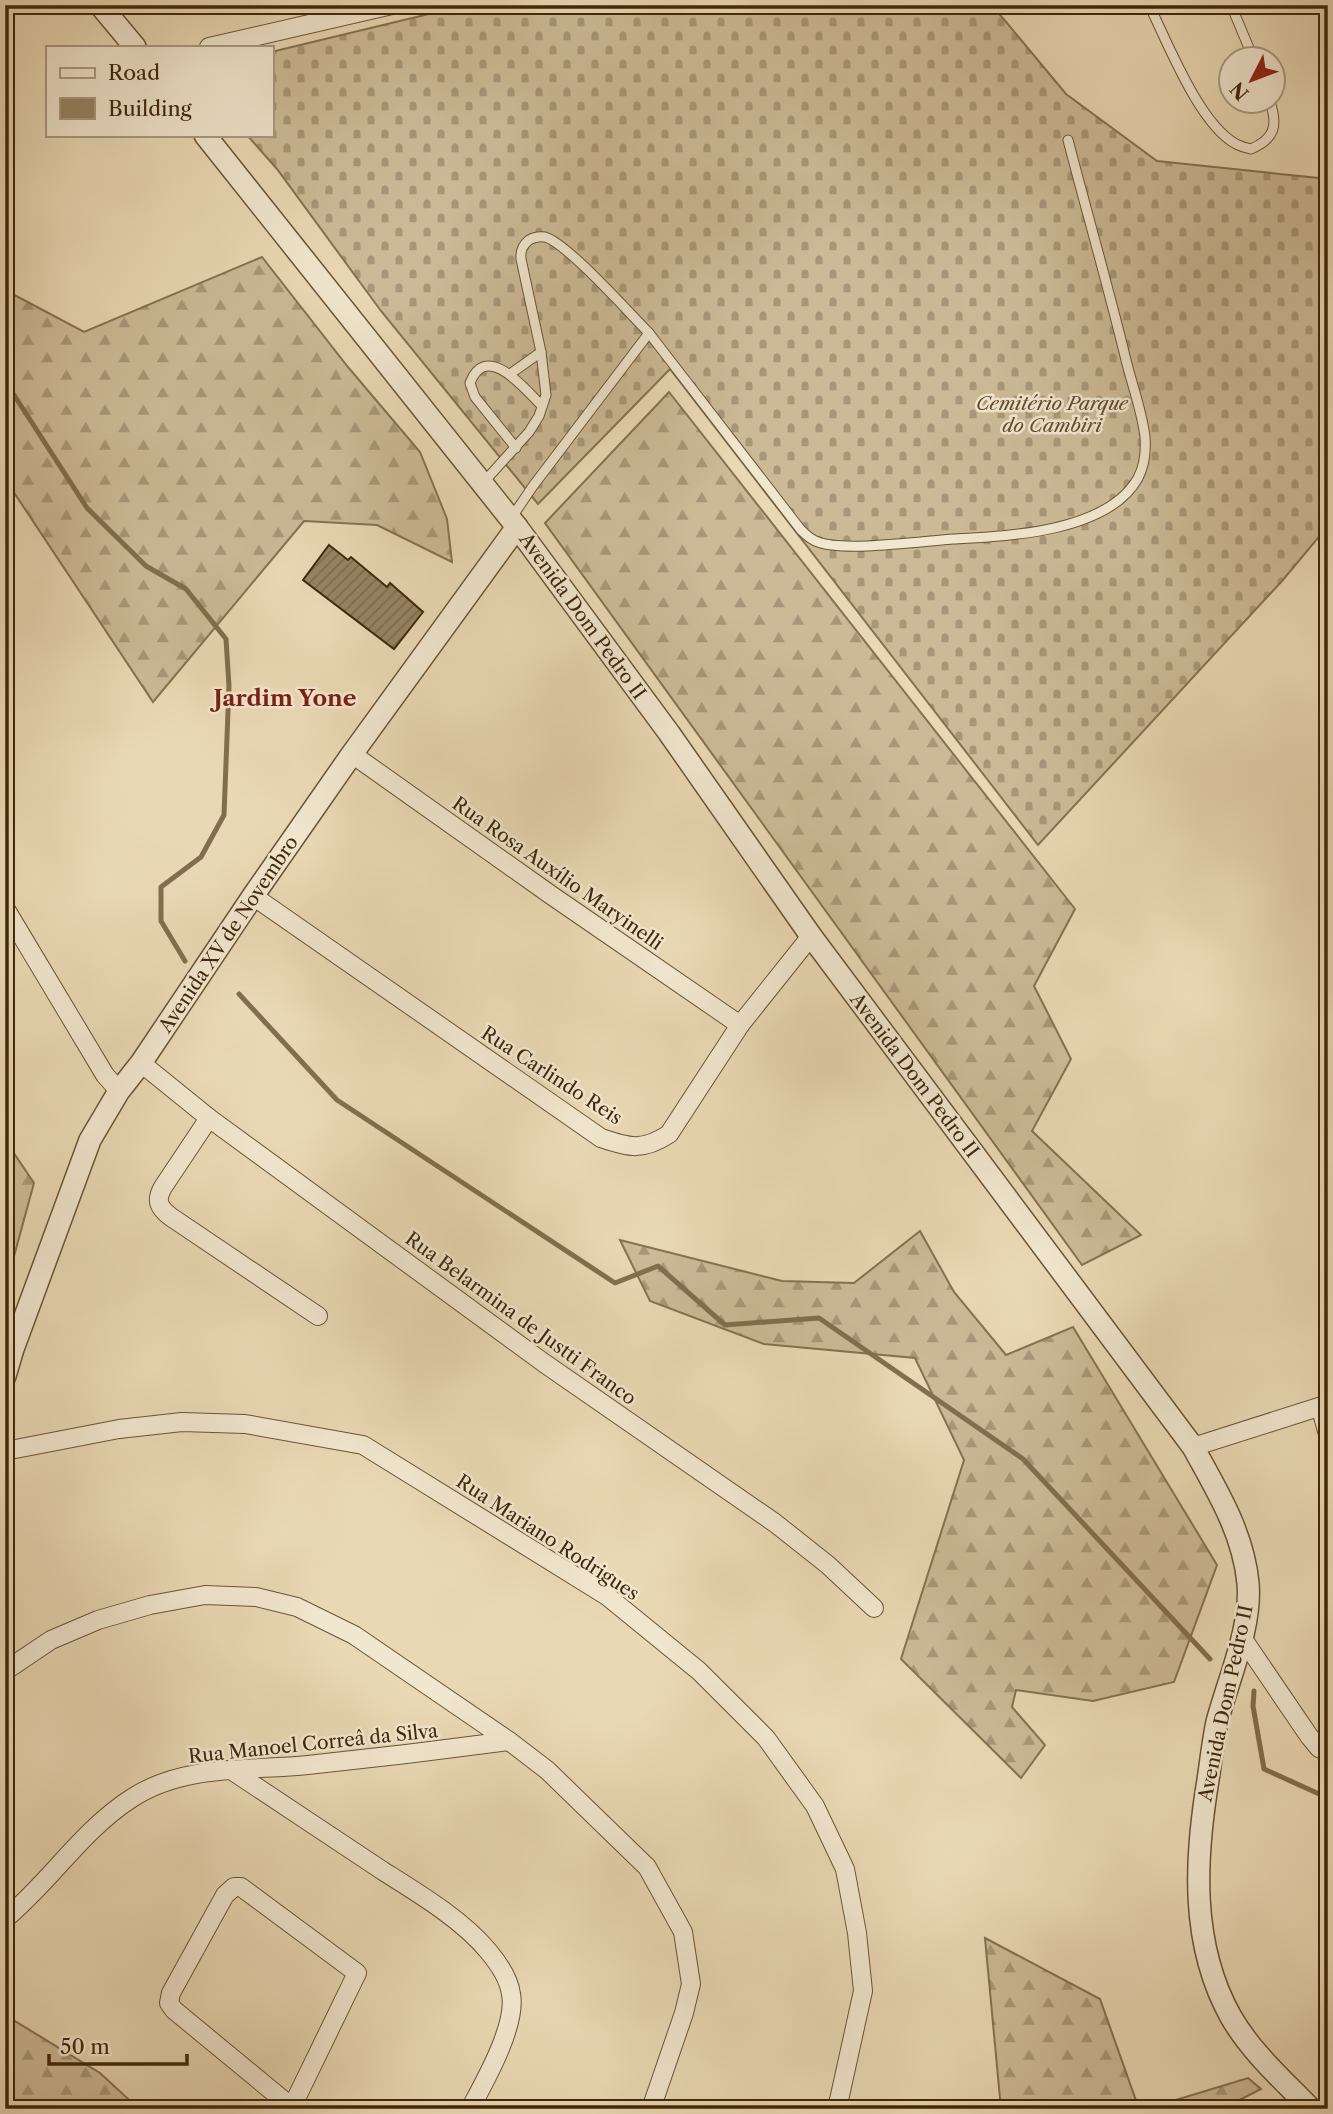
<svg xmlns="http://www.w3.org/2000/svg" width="1333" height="2114" viewBox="0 0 1333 2114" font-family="'Libre Caslon Text',serif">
<defs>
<pattern id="forest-firs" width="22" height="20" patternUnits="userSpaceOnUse" patternTransform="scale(1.75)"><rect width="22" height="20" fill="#ccba97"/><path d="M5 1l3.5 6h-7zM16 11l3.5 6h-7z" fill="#a79779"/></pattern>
<pattern id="cemetery-stones" width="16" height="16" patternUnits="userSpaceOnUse" patternTransform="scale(1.75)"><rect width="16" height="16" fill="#ccba97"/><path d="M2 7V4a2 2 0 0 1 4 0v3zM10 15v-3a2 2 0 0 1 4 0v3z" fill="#a79779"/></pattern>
<pattern id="building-hatch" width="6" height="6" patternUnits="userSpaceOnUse" patternTransform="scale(1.75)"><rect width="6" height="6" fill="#978463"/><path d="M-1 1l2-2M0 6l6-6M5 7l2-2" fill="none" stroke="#7d6c50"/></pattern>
</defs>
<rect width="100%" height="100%" fill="#e9d8b4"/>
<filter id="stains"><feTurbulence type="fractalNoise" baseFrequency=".00286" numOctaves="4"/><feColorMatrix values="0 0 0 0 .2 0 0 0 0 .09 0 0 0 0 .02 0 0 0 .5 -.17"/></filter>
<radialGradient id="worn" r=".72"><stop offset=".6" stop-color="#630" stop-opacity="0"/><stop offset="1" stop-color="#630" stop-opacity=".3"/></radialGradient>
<!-- forest -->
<g fill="url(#forest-firs)" stroke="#867151" stroke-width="2">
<path d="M262,257l86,110 72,85 27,67 5,43 -75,-37 -73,-4 -151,181 -148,-223v-189l79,42z"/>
<path d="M669,392l406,517 -41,77 37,73 -39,72 109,104 -59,30 -537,-742z"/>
<path d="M5,1140l29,43 -24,88 -5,1z"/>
<path d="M920,1231l34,61 52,63 67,-28 144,238 -43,117 -81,19 -77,-11 -4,17 33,38 -24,33 -120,-119 63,-199 -49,-102 -151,-14 -114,-43 -30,-61 162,41 72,2z"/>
<path d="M985,1938l115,61 39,110h-138z"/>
<path d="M5,2015l95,58 39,36h-134z"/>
<path d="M1248,2078l13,11 -39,20h-76z"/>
</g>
<!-- cemetery -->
<path fill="url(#cemetery-stones)" stroke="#867151" stroke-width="2" d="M466,5h526l74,89 91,67 171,18v347l-46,55 -244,264 -368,-476 -132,135 -157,-193 -104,-142 -30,-34h24v-83z"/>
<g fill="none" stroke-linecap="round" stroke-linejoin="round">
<!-- stream -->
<g stroke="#826e4e" stroke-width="5">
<path d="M5,381l82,127 59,58 40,23 40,50 3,47 -5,129 -23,42 -40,30v34l24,40"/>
<path d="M239,994l98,106 278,183 43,-17 67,59 94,-7 204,141 187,200"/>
<path d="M1254,1691l-1,15 11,63 64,29"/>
</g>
</g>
<!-- building -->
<path fill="url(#building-hatch)" stroke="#3f280b" stroke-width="2" d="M329,545l19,15 3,-3 36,30 3,-4 33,29 -29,37 -91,-69z"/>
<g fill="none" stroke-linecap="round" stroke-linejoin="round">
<defs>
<g id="service">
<path d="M1149,5c19,38 50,119 87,139 4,2 10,4 15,5 24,-10 27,-24 19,-47"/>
<path d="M1231,5l23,55"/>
<path d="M510,374l31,-22"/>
<path d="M516,448l-41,-51 -5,-14c16,-43 56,7 72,23"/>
<path d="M483,483l46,-51 10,-16 7,-21 -5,-43 -20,-93c-1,-9 2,-14 8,-19 5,-3 10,-4 16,-3 22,6 84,76 104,96"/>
<path d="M512,517l21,-31 116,-153 152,197c5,5 10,10 17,12 26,10 105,-1 136,-3 55,-3 154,-7 184,-61 7,-13 8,-27 7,-41 -3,-26 -13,-52 -19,-77 -18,-74 -39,-147 -58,-220"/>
<path d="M1316,1408l12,43"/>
</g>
<g id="minor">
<path d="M209,47l183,-42"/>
<path d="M352,754l199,141 189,130"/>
<path d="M253,896l348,242c29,10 42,13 68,-4l71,-109 71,-89"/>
<path d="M5,908l100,167 14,16"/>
<path d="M141,1063l68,55 335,245 231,160 53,42 46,43"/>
<path d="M209,1118l-46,69c-8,14 -4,21 8,30l147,99"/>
<path d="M1193,1447l135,-43"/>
<path d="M5,1451l114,-22 63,-7 63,2 118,21 244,151 92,75 67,67 49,68 30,63 12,64 6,58 -26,118"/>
<path d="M1241,1636l68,100 10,12 9,4"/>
<path d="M5,1671l46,-31 47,-20 52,-15 55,-10 51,2 41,10 57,28 155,106 38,29 100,97 36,65 8,52 -7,29 -33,96"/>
<path d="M231,1770c51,34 101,67 152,101 35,22 80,49 106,81 10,12 20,27 22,42 6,31 -26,87 -41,115"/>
<path d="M5,1919c45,-37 77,-89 127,-121 52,-34 118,-27 176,-33 67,-7 134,-15 201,-24"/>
<path d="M292,2107l65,-134 -116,-86h-7l-9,8 -54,98 -2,10 5,7 120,99"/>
</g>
<g id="tertiary">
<path d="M100,5l35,42"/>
<path d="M205,135l312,392 152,206 142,203 382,511c24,44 50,85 55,136 4,44 -20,97 -31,139 -4,19 -6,38 -9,58 -13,79 -18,164 23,237 20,35 52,63 80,92"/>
<path d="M5,1376l8,-27 77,-209 29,-49 22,-28 112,-167 99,-142 165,-227"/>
</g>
</defs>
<!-- service casing -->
<use href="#service" stroke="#6a5435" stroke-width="11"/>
<!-- minor casing -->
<use href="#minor" stroke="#6a5435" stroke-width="20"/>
<!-- tertiary casing -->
<use href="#tertiary" stroke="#6a5435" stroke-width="24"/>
<!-- service -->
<use href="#service" stroke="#f1e6ce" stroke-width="9"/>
<!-- minor -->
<use href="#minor" stroke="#f1e6ce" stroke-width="18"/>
<!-- tertiary -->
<use href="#tertiary" stroke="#f1e6ce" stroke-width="21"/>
</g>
<g text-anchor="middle" stroke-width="5" stroke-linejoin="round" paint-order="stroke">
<!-- park labels -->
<g font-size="19" font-style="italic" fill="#624c2e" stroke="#f1e6ce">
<text x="1052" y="410">Cemitério Parque<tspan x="1052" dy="22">do Cambiri</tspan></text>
</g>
<!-- street labels -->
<g font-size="19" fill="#3f280b" stroke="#f1e6ce">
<text transform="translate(583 616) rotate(54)" y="7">Avenida Dom Pedro II</text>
<text transform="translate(558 873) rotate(35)" y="7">Rua Rosa Auxílio Maryinelli</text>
<text transform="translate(228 934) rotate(-56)" y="7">Avenida XV de Novembro</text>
<text transform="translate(552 1075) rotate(33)" y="7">Rua Carlindo Reis</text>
<text transform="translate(915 1075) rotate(53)" y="7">Avenida Dom Pedro II</text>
<text transform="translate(521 1318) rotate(36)" y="7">Rua Belarmina de Justti Franco</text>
<text transform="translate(548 1537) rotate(33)" y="7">Rua Mariano Rodrigues</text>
<text transform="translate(1225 1703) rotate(-78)" y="7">Avenida Dom Pedro II</text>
<text transform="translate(313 1743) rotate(-6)" y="7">Rua Manoel Correâ da Silva</text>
</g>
<!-- quarter labels -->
<g font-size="23" font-weight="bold" fill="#7a1f14" stroke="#f1e6ce">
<text x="285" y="706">Jardim Yone</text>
</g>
</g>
<!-- margin -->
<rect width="1333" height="2114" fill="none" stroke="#e9d8b4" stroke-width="28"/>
<rect x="7" y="7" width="1319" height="2100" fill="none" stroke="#3f280b" stroke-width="3.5"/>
<rect x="14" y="14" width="1305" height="2086" fill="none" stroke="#3f280b" stroke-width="2"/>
<!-- legend -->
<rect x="46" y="46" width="228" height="91" fill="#f1e6ce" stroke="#aa9a80" stroke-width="2"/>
<rect x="60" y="68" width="35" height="10" fill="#f1e6ce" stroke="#aa9a80" stroke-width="2"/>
<text x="108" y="80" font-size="21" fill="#3f280b">Road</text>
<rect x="60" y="98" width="35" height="21" fill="#978463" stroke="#aa9a80" stroke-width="2"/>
<text x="108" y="116" font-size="21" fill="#3f280b">Building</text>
<!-- north arrow -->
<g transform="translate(1252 80) rotate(228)"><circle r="33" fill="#f1e6ce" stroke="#aa9a80" stroke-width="2"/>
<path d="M0-5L12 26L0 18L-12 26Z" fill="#8f2418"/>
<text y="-10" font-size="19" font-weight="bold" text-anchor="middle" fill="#3f280b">N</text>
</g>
<!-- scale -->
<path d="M49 2054v10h138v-10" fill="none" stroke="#3f280b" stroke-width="3.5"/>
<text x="60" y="2054" font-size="21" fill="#3f280b" stroke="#f1e6ce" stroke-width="5" paint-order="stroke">50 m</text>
<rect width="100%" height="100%" filter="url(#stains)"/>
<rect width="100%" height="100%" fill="url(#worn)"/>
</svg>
